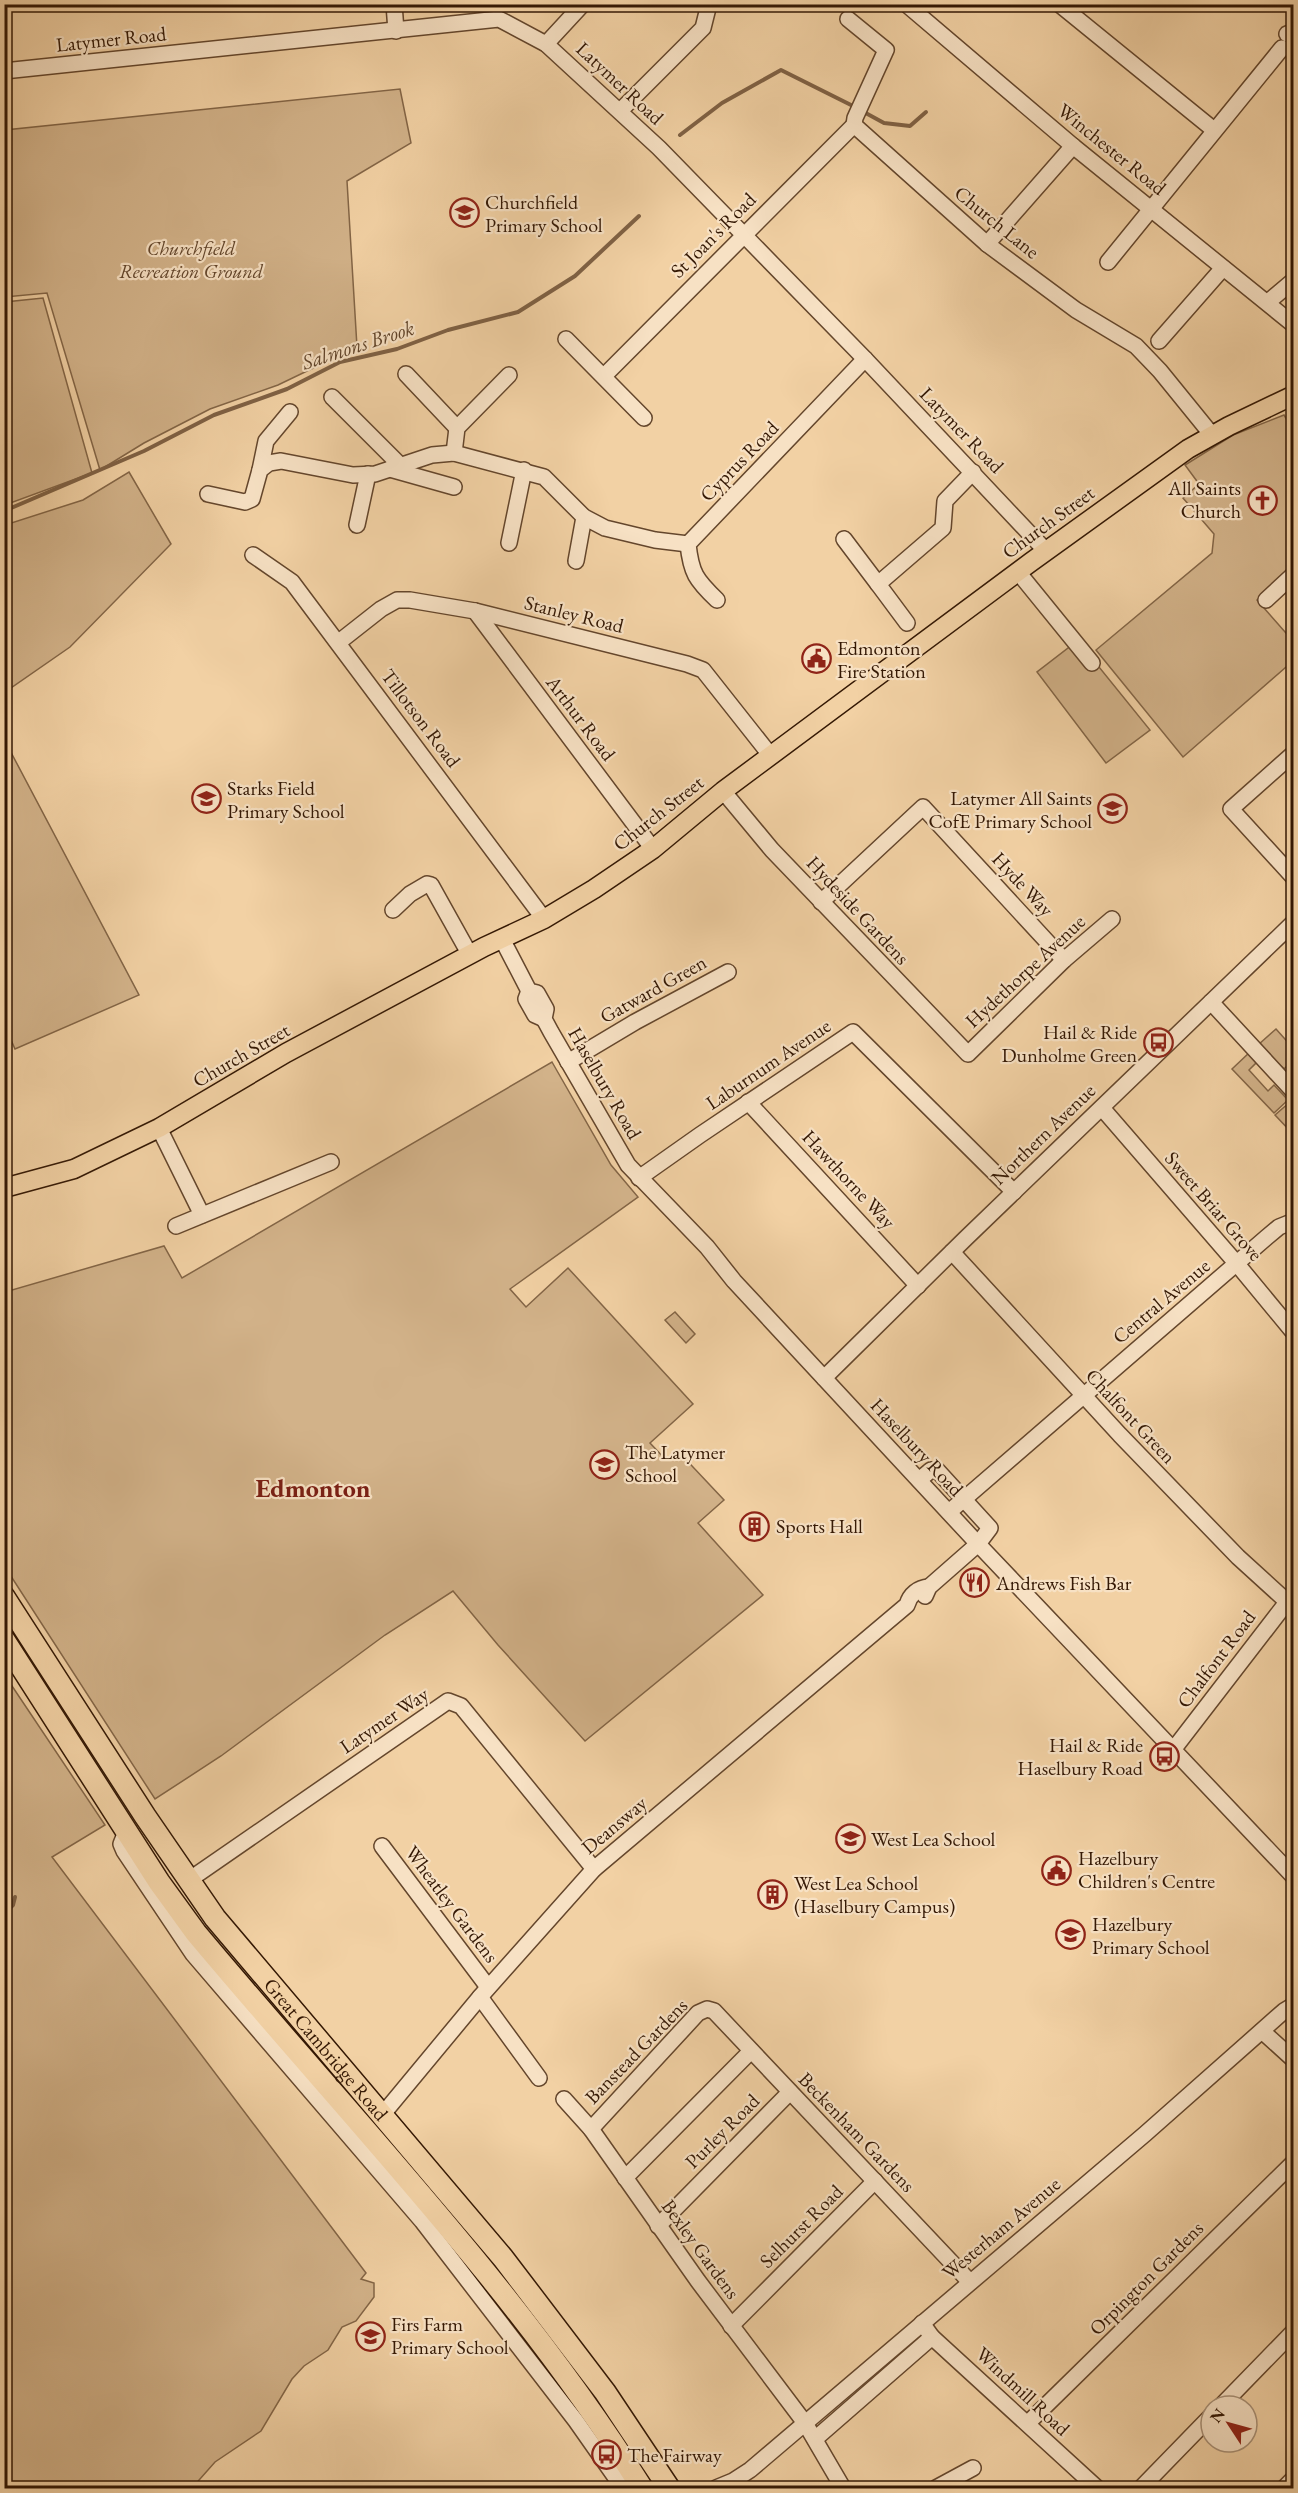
<svg xmlns="http://www.w3.org/2000/svg" width="1298" height="2493" viewBox="0 0 1298 2493" font-family="'EB Garamond',serif">
<rect width="100%" height="100%" fill="#f2d1a4"/>
<filter id="stains"><feTurbulence type="fractalNoise" baseFrequency=".00333" numOctaves="4"/><feColorMatrix values="0 0 0 0 .2 0 0 0 0 .09 0 0 0 0 .02 0 0 0 .5 -.17"/></filter>
<radialGradient id="worn" r=".72"><stop offset=".6" stop-color="#630" stop-opacity="0"/><stop offset="1" stop-color="#630" stop-opacity=".3"/></radialGradient>
<!-- green -->
<g fill="#d2b289" stroke="#836546" stroke-width="1.5">
<path d="M400,89l11,54 -64,38 10,166 -79,38 -68,24 -66,34 -44,27 -53,-177 -42,4v-167z"/>
<path d="M43,298l49,175 -87,32v-203z"/>
<path d="M1284,415l9,15v136l-36,34 36,41v20l-110,96 -87,-107 116,-97 2,-19 -31,-36 16,-14 -14,-19 48,-30z"/>
<path d="M129,472l42,72 -101,103 -65,45v-167l78,-25z"/>
<path d="M1072,645l23,17 55,68 -44,33 -69,-91z"/>
<path d="M5,741l134,254 -124,54 -11,-25z"/>
<path d="M1276,1029l17,19v17l-2,-3 -7,7 -26,-24z"/>
<path d="M1250,1052l6,11 -7,7 19,21 6,-6 14,15 -14,13 -42,-44z"/>
<path d="M552,1062l59,103 27,32 -128,92 16,18 42,-39 125,136 -43,39 16,17 11,-10 47,50 -26,23 65,72 -178,146 -87,-96 -45,-54 -68,44 -164,121 -66,43 -150,-232v-275l159,-46 18,32z"/>
<path d="M1290,1102l3,3 -3,7 3,5v17l-18,-19z"/>
<path d="M675,1312l20,22 -9,9 -21,-23z"/>
<path d="M4,1674l101,151 -53,32 314,416 -5,6 13,4v14l-18,24 -14,6 -14,23 -24,16 -12,13 -31,52 -46,31 -23,26h-187z"/>
</g>
<g fill="none" stroke-linecap="round" stroke-linejoin="round">
<!-- stream -->
<g stroke="#7f6144" stroke-width="4">
<path d="M862,111l22,12 26,3 16,-14"/>
<path d="M680,135l42,-32 59,-33 74,37"/>
<path d="M4,511l140,-60 70,-36 73,-26 53,-27 57,-13 51,-19 70,-18 57,-36 64,-60"/>
<path d="M4,1914l9,-9 2,-8"/>
</g>
<defs>
<g id="minor">
<path d="M394,4l2,27"/>
<path d="M906,4l167,142 221,179"/>
<path d="M1059,4l155,126"/>
<path d="M848,19l38,31 -31,68 -1,7 133,119 89,66 60,36 24,25 52,64"/>
<path d="M1287,34l7,-2"/>
<path d="M546,44l37,-40"/>
<path d="M4,71l495,-52 47,25 113,104 206,211 181,192"/>
<path d="M620,111l83,-83 6,-24"/>
<path d="M987,244l86,-98"/>
<path d="M1108,262l174,-214"/>
<path d="M1268,302l26,-22"/>
<path d="M566,339l78,79"/>
<path d="M1159,341l64,-73"/>
<path d="M406,374l51,54"/>
<path d="M604,376l250,-251"/>
<path d="M332,397l68,68"/>
<path d="M454,453l3,-25 52,-53"/>
<path d="M390,469l64,18"/>
<path d="M260,470l6,-29 24,-29"/>
<path d="M208,494l37,8 7,-3 8,-29 9,-7 12,-2 72,14 22,-1 57,-19 22,-2 90,24 40,40 21,11 50,12 33,4"/>
<path d="M357,525l11,-51"/>
<path d="M844,539l34,45"/>
<path d="M509,543l15,-73"/>
<path d="M253,555l39,27 252,337"/>
<path d="M576,561l8,-44"/>
<path d="M1018,572l74,91"/>
<path d="M717,600c-21,-20 -26,-27 -29,-56l177,-185"/>
<path d="M1266,600l28,-26"/>
<path d="M475,611l178,238"/>
<path d="M907,623l-29,-39 65,-56 2,-27 28,-29"/>
<path d="M339,642l42,-33 16,-9h13l65,11 212,53 16,6 68,86"/>
<path d="M1294,753l-63,56 63,69"/>
<path d="M723,791l49,59 196,204 96,-94 48,-41"/>
<path d="M821,902l102,-95 141,153"/>
<path d="M393,910l17,-16 17,-10 4,1 39,70"/>
<path d="M502,939l27,52 8,2 9,16 -2,10 7,13 77,133 79,82 27,34 244,263 316,333"/>
<path d="M529,991l-3,8 9,16 9,4"/>
<path d="M1211,1002l83,90"/>
<path d="M568,1062l67,-40 93,-50"/>
<path d="M748,1102l170,184"/>
<path d="M1102,1108l135,156 57,69"/>
<path d="M159,1128l43,87"/>
<path d="M639,1178l61,-43 153,-103 161,160"/>
<path d="M176,1226l155,-64"/>
<path d="M952,1252l168,183 118,122 56,51"/>
<path d="M824,1378l141,-139 329,-317"/>
<path d="M919,1480l12,-10h6l53,58 -12,16 -49,43 -4,9"/>
<path d="M949,1512l318,-275 12,-10 15,-6"/>
<path d="M1173,1750l121,-157"/>
<path d="M131,1838l-8,1 -2,5 3,7 69,103 229,267 154,200 47,67"/>
<path d="M382,1846l106,141"/>
<path d="M189,1880l259,-179 13,5 133,163"/>
<path d="M480,1997l59,81"/>
<path d="M1262,2031l32,29"/>
<path d="M564,2099l27,30 107,152 107,142 38,65"/>
<path d="M383,2114l97,-117 114,-128 313,-264c3,-11 11,-17 22,-18"/>
<path d="M591,2129l107,-116 9,-4 7,2 256,271"/>
<path d="M625,2178l126,-127"/>
<path d="M658,2226l132,-134"/>
<path d="M922,2323l10,14 165,151"/>
<path d="M731,2326l144,-145"/>
<path d="M1221,2406l73,-75"/>
<path d="M1028,2423l266,-261"/>
<path d="M815,2439l117,-102"/>
<path d="M716,2488l17,-7 17,-11 395,-336 139,-123 10,-6"/>
<path d="M936,2488l37,-20"/>
<path d="M1141,2488l70,-72"/>
<path d="M1284,2488l10,-10"/>
</g>
<path id="major" d="M4,1188l70,-19 85,-41 127,-75 198,-106 60,-28 50,-30 59,-40 70,-58 308,-229 157,-113 41,-23 65,-31"/>
<g id="highway">
<path id="s1" d="M4,1597l141,219 70,102 288,340 102,134 64,96"/>
<path d="M4,1640l155,242 37,51c152,182 320,354 446,555"/>
</g>
</defs>
<!-- minor casing -->
<use href="#minor" stroke="#64462c" stroke-width="18"/>
<!-- major casing -->
<use href="#major" stroke="#341804" stroke-width="21"/>
<!-- highway casing -->
<use href="#highway" stroke="#341804" stroke-width="24"/>
<!-- minor -->
<use href="#minor" stroke="#f7e1c4" stroke-width="15"/>
<!-- major -->
<use href="#major" stroke="#f2d1a4" stroke-width="18"/>
<!-- highway -->
<use href="#highway" stroke="#f2d1a4" stroke-width="21"/>
</g>
<!-- icons -->
<defs>
<symbol id="school-ring" viewBox="-11 -11 22 22"><circle r="9.5" fill="#f7e1c4" stroke="#8f2418" stroke-width="1.5"/><path d="M0-5L7-2L0 1L-7-2ZM-4 1L0 2.5L4 1V4Q0 6-4 4Z" fill="#8f2418"/></symbol>
<symbol id="church-ring" viewBox="-11 -11 22 22"><circle r="9.5" fill="#f7e1c4" stroke="#8f2418" stroke-width="1.5"/><path d="M-1.2-6h2.4v3.5h3.3v2.4h-3.3V6h-2.4V-.1h-3.3v-2.4h3.3Z" fill="#8f2418"/></symbol>
<symbol id="civic-ring" viewBox="-11 -11 22 22"><circle r="9.5" fill="#f7e1c4" stroke="#8f2418" stroke-width="1.5"/><path d="M-.6-6.5H3V-4.5H.6V-3L4-1V1h2V6H-6V1h2V-1L-.6-3ZM-1.2 2.5V6h2.4V2.5Z" fill="#8f2418"/></symbol>
<symbol id="bus-ring" viewBox="-11 -11 22 22"><circle r="9.5" fill="#f7e1c4" stroke="#8f2418" stroke-width="1.5"/><path d="M-5-6H5V4H4V6H2V4H-2V6H-4V4H-5ZM-3.5-4V0h7V-4ZM-3.5 1.2v1.5H-2V1.2ZM2 1.2v1.5H3.5V1.2Z" fill="#8f2418"/></symbol>
<symbol id="building-ring" viewBox="-11 -11 22 22"><circle r="9.5" fill="#f7e1c4" stroke="#8f2418" stroke-width="1.5"/><path d="M-4-6H4V6H1V3H-1V6H-4ZM-2.5-4.3h1.7v1.8h-1.7ZM.8-4.3h1.7v1.8H.8ZM-2.5-1h1.7V.8h-1.7ZM.8-1h1.7V.8H.8Z" fill="#8f2418"/></symbol>
<symbol id="restaurant-ring" viewBox="-11 -11 22 22"><circle r="9.5" fill="#f7e1c4" stroke="#8f2418" stroke-width="1.5"/><path d="M-5-6h1v4h1v-4h1v4h1v-4h1v5L-1.5 .5V6h-2V.5L-5-1ZM5-6V6H3V1.5H1.5Q1.5-4 5-6Z" fill="#8f2418"/></symbol>
</defs>
<g fill-rule="evenodd">
<use href="#school-ring" x="448" y="196" width="33" height="33"/>
<use href="#church-ring" x="1246" y="484" width="33" height="33"/>
<use href="#civic-ring" x="800" y="642" width="33" height="33"/>
<use href="#school-ring" x="190" y="782" width="33" height="33"/>
<use href="#school-ring" x="1096" y="792" width="33" height="33"/>
<use href="#bus-ring" x="1142" y="1026" width="33" height="33"/>
<use href="#school-ring" x="588" y="1448" width="33" height="33"/>
<use href="#building-ring" x="738" y="1510" width="33" height="33"/>
<use href="#restaurant-ring" x="958" y="1566" width="33" height="33"/>
<use href="#bus-ring" x="1148" y="1740" width="33" height="33"/>
<use href="#school-ring" x="834" y="1822" width="33" height="33"/>
<use href="#civic-ring" x="1040" y="1854" width="33" height="33"/>
<use href="#building-ring" x="756" y="1878" width="33" height="33"/>
<use href="#school-ring" x="1054" y="1918" width="33" height="33"/>
<use href="#school-ring" x="354" y="2320" width="33" height="33"/>
<use href="#bus-ring" x="590" y="2438" width="33" height="33"/>
</g>
<g text-anchor="middle" stroke-width="4.5" stroke-linejoin="round" paint-order="stroke">
<!-- street labels -->
<g font-size="20" fill="#341804" stroke="#f7e1c4">
<text transform="translate(111 39) rotate(-6)" y="7">Latymer Road</text>
<text transform="translate(620 83) rotate(43)" y="7">Latymer Road</text>
<text transform="translate(1112 149) rotate(39)" y="7">Winchester Road</text>
<text transform="translate(997 222) rotate(39)" y="7">Church Lane</text>
<text transform="translate(713 235) rotate(-45)" y="7">St Joan's Road</text>
<text transform="translate(962 430) rotate(46)" y="7">Latymer Road</text>
<text transform="translate(739 461) rotate(-46)" y="7">Cyprus Road</text>
<text transform="translate(1048 522) rotate(-36)" y="7">Church Street</text>
<text transform="translate(574 614) rotate(14)" y="7">Stanley Road</text>
<text transform="translate(421 718) rotate(53)" y="7">Tillotson Road</text>
<text transform="translate(581 718) rotate(53)" y="7">Arthur Road</text>
<text transform="translate(658 813) rotate(-38)" y="7">Church Street</text>
<text transform="translate(1023 884) rotate(47)" y="7">Hyde Way</text>
<text transform="translate(858 910) rotate(47)" y="7">Hydeside Gardens</text>
<text transform="translate(1025 971) rotate(-43)" y="7">Hydethorpe Avenue</text>
<text transform="translate(653 989) rotate(-29)" y="7">Gatward Green</text>
<text transform="translate(241 1055) rotate(-30)" y="7">Church Street</text>
<text transform="translate(768 1064) rotate(-34)" y="7">Laburnum Avenue</text>
<text transform="translate(605 1083) rotate(60)" y="7">Haselbury Road</text>
<text transform="translate(1043 1134) rotate(-44)" y="7">Northern Avenue</text>
<text transform="translate(849 1179) rotate(47)" y="7">Hawthorne Way</text>
<text transform="translate(1214 1206) rotate(49)" y="7">Sweet Briar Grove</text>
<text transform="translate(1161 1301) rotate(-40)" y="7">Central Avenue</text>
<text transform="translate(1131 1416) rotate(47)" y="7">Chalfont Green</text>
<text transform="translate(917 1447) rotate(47)" y="7">Haselbury Road</text>
<text transform="translate(1216 1659) rotate(-53)" y="7">Chalfont Road</text>
<text transform="translate(384 1720) rotate(-34)" y="7">Latymer Way</text>
<text transform="translate(614 1825) rotate(-40)" y="7">Deansway</text>
<text transform="translate(452 1904) rotate(53)" y="7">Wheatley Gardens</text>
<text dy="7" stroke="none"><textPath href="#s1" startOffset="556">Great Cambridge Road</textPath></text>
<text transform="translate(636 2051) rotate(-46)" y="7">Banstead Gardens</text>
<text transform="translate(722 2131) rotate(-45)" y="7">Purley Road</text>
<text transform="translate(857 2132) rotate(46)" y="7">Beckenham Gardens</text>
<text transform="translate(801 2226) rotate(-45)" y="7">Selhurst Road</text>
<text transform="translate(1001 2228) rotate(-40)" y="7">Westerham Avenue</text>
<text transform="translate(701 2249) rotate(54)" y="7">Bexley Gardens</text>
<text transform="translate(1146 2278) rotate(-45)" y="7">Orpington Gardens</text>
<text transform="translate(1023 2391) rotate(43)" y="7">Windmill Road</text>
</g>
<!-- poi labels -->
<g font-size="20" fill="#341804" stroke="#f7e1c4" text-anchor="start">
<text x="485" y="209">Churchfield<tspan x="485" dy="23">Primary School</tspan></text>
<text x="1241" y="495" text-anchor="end">All Saints<tspan x="1241" dy="23">Church</tspan></text>
<text x="837" y="655">Edmonton<tspan x="837" dy="23">Fire Station</tspan></text>
<text x="227" y="795">Starks Field<tspan x="227" dy="23">Primary School</tspan></text>
<text x="1092" y="805" text-anchor="end">Latymer All Saints<tspan x="1092" dy="23">CofE Primary School</tspan></text>
<text x="1137" y="1039" text-anchor="end">Hail &amp; Ride<tspan x="1137" dy="23">Dunholme Green</tspan></text>
<text x="625" y="1459">The Latymer<tspan x="625" dy="23">School</tspan></text>
<text x="776" y="1533">Sports Hall</text>
<text x="996" y="1590">Andrews Fish Bar</text>
<text x="1143" y="1752" text-anchor="end">Hail &amp; Ride<tspan x="1143" dy="23">Haselbury Road</tspan></text>
<text x="871" y="1846">West Lea School</text>
<text x="1078" y="1865">Hazelbury<tspan x="1078" dy="23">Children's Centre</tspan></text>
<text x="794" y="1890">West Lea School<tspan x="794" dy="23">(Haselbury Campus)</tspan></text>
<text x="1092" y="1931">Hazelbury<tspan x="1092" dy="23">Primary School</tspan></text>
<text x="391" y="2331">Firs Farm<tspan x="391" dy="23">Primary School</tspan></text>
<text x="627" y="2462">The Fairway</text>
</g>
<!-- park labels -->
<g font-size="20" font-style="italic" fill="#63462c" stroke="#f7e1c4">
<text x="191" y="255">Churchfield<tspan x="191" dy="23">Recreation Ground</tspan></text>
</g>
<!-- water labels -->
<g font-size="21" font-style="italic" fill="#604329" stroke="#f7e1c4">
<text transform="translate(358 345) rotate(-18)" y="7">Salmons Brook</text>
</g>
<!-- district labels -->
<g font-size="26" font-weight="bold" fill="#7a1f14" stroke="#f7e1c4">
<text x="313" y="1497">Edmonton</text>
</g>
</g>
<!-- margin -->
<rect width="1298" height="2493" fill="none" stroke="#f2d1a4" stroke-width="24"/>
<rect x="6" y="6" width="1286" height="2481" fill="none" stroke="#341804" stroke-width="3"/>
<rect x="12" y="12" width="1274" height="2469" fill="none" stroke="#341804" stroke-width="1.5"/>
<!-- north arrow -->
<g transform="translate(1229 2424) rotate(306)"><circle r="28" fill="#f7e1c4" stroke="#a99177" stroke-width="1.5"/>
<path d="M0-4.5L10 22L0 15L-10 22Z" fill="#8f2418"/>
<text y="-9" font-size="16" font-weight="bold" text-anchor="middle" fill="#341804">N</text>
</g>
<rect width="100%" height="100%" filter="url(#stains)"/>
<rect width="100%" height="100%" fill="url(#worn)"/>
</svg>
